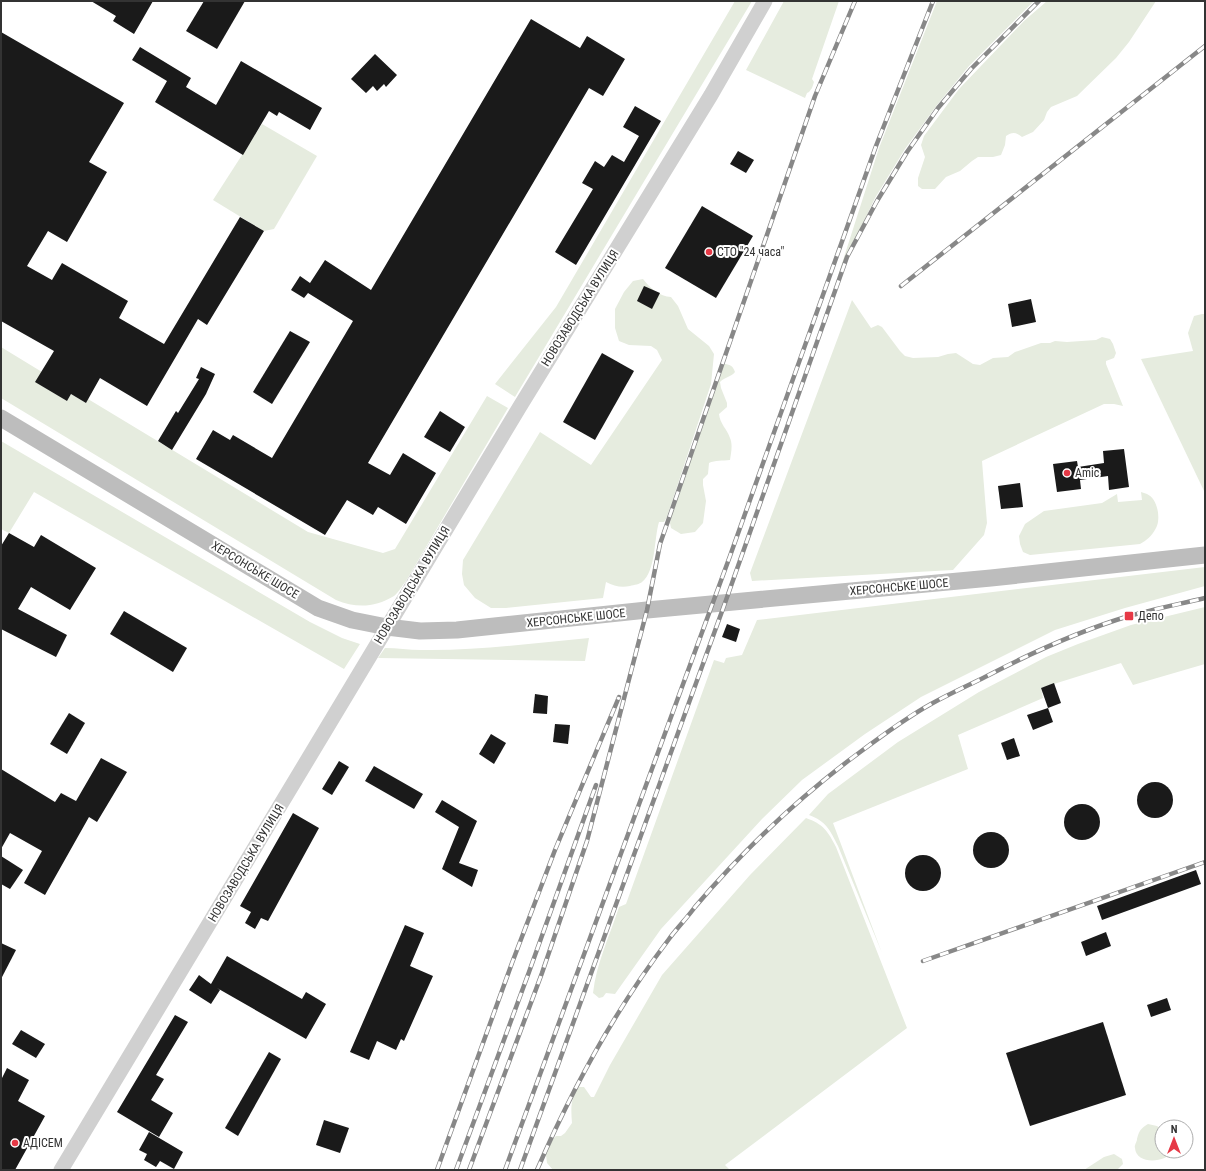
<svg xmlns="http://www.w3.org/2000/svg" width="1206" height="1171" viewBox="0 0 1206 1171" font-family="'Roboto Condensed',sans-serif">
<rect width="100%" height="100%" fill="#fff"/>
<!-- green -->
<g fill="#e6ecdf">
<path d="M735,1h17l-237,396 -20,-13 61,-77z"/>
<path d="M784,1h55l-27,78 2,3 -2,6 -3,4 -2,1 -2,5 -59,-28z"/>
<path d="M937,1h97l-65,65 -32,39 -32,44 -30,49 -38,81 42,-131z"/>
<path d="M1047,1h109l-27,41 -13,16 -39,38 -26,11 -4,5 -3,8 -11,12 -11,5c-6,-5 -10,-5 -16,-1l-1,9 -4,10 -8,2h-15l-6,4 -12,10 -14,6 -11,12h-13l-4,-3v-8l7,-21 -4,-12 3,-9 35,-47 65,-68z"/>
<path d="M262,124l55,32 -43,73 -10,2 -51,-31z"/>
<path d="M643,279c6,8 17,18 28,18l7,9 10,23 21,17 5,8 -3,30 -44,133 -3,5h-5c-5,16 -3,49 -17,60 -2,2 -8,3 -12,4 -9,2 -16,0 -24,-4l-3,16 -97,10h-15l-16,-10 -11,-13 -2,-11 1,-14 77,-128 51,33 71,-105 -5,-10 -6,-4 -22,-1 -10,-4 -4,-13v-19l9,-17 9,-11z"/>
<path d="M852,300l19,28 7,-3 4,2 18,24 5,5 8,2 25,-1 10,-3 8,-1 17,11 7,1 13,-7 15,-1 7,-5 26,-9h9l5,-2 12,1 29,-2 6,-3 8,2 3,5 3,9 -2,5 -8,3v3l17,42 -9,-2h-10l-122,57 5,62 -3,12 -31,35 -201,11 -2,-8z"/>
<path d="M1202,314h3v179l-64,-134 52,-8 -5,-18 6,-17z"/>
<path d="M1,347l41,25 -6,10 31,19 4,-7 15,9 2,-4 220,133 75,21 12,-4 92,-153 21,12 -102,173c-4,5 -8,12 -12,15 -20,12 -38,12 -58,4l-335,-202z"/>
<path d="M723,364c7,0 10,2 12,8 -4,5 -10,5 -15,10l1,6 6,15v4l-8,7c1,10 8,15 11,24 3,7 1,15 0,22 -7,1 -15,0 -21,3l-1,11 -5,5v6l3,16 -3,22 -8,9 -14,2 -10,-6 -1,-5 2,-9z"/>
<path d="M1,441l309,181 32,16 18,6 -16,25 -310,-177 -25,41 -8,-4z"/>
<path d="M1141,492c2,1 4,1 6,2 11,5 14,25 9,34 -4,8 -9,12 -16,16l-110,11 -7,-3 -3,-8 -1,-8 6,-12 19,-13 58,-8 15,-9 1,8 24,-2z"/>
<path d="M1205,567v19l-80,22 -70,22 -134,67 -56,37 -63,46 -40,39 -101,110 -46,65 -9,-1 -3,4 -4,1 -6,-5c3,-29 17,-58 26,-86l7,-3 88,-244 10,3 2,-5 16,-3 15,-35z"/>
<path d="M1205,607v57l-72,21 -12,-22 -80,25 2,10 -85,37 10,34 -135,54 49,130 -44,-107c-8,-16 -12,-25 -29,-31l19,-21 70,-52 81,-50 67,-35 32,-13 53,-19z"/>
<path d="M589,638l-4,23 -207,-3 7,-10c12,0 24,2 36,2 56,1 113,-7 168,-12z"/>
<path d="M806,818c17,6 22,13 30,29l71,181 -182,137 5,5h-177l-6,-7 -2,-16 11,-11h5l4,-3 7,-10c-1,-13 -2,-25 7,-36h5l7,10h3l16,-32 52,-90 88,-100z"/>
<path d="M1148,1124l9,2 5,4v21h11c-7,12 -37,14 -38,-3 -1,-3 2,-6 2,-9 2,-8 4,-11 11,-15z"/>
<path d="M1114,1154l8,5 1,5 -6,6h-33l20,-13z"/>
</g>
<!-- building -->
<g fill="#1a1a1a">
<path d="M91,1h62l-19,33 -21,-13 3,-5z"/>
<path d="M204,1h41l-28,48 -31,-18z"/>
<path d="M531,19l49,29 7,-12 38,23 -22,37 -14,-8 -221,375 22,12 13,-22 33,20 -30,51 -28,-17 -5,8 -26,-15 -22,35 -129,-76 17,-29 17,10 3,-5 39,23 81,-137 -45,-28 -4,5 -13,-8 9,-14 10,7 15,-23 46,30z"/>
<path d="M1,32l123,71 -35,59 18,10 -40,70 -19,-11 -21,35 25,14 10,-17 66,38 -9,17 45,26 76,-127 24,14 -57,94 -9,-6 -51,87 -47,-28 -14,25 -15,-9 -4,7 -32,-19 19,-31 -53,-30z"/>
<path d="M140,47l51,31 -5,9 30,18 25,-44 81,47 -12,22 -31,-18 -2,4 -8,-5 -26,44 -88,-53 12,-21 -35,-21z"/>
<path d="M375,54l22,21 -11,12 -2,-3 -7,7 -4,-5 -7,7 -15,-14z"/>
<path d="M635,106l26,15 -85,144 -21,-13 38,-63 -11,-6 13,-22 9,6 8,-12 12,7 15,-26 -16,-9z"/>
<path d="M738,151l16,9 -8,13 -16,-9z"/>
<path d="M702,206l51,30 -37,62 -51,-30z"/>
<path d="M644,286l16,7 -8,16 -15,-8z"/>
<path d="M1031,299l5,23 -24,5 -4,-23z"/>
<path d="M290,331l20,11 -38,62 -19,-12z"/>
<path d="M602,353l32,18 -39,69 -32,-18z"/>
<path d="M201,367l14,7 -9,20 -34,56 -14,-9 18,-30 2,2 21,-34 -3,-1z"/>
<path d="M440,411l25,16 -15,25 -26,-15z"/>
<path d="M1124,449l5,38 -20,3 -1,-14 -28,4 1,9 -24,3 -4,-28 24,-3 1,6 26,-4 -1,-12z"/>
<path d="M1020,483l3,24 -22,2 -3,-23z"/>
<path d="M9,533l25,14 7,-12 55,33 -26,42 -39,-23 -13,22 49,26 -11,22 -55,-28v-83z"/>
<path d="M124,611l63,37 -14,24 -63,-38z"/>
<path d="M727,624l13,5 -4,13 -14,-5z"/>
<path d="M1054,683l7,20 -13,5 -7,-20z"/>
<path d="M535,694l13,2 -1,18 -14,-1z"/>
<path d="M1048,708l5,14 -20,8 -6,-15z"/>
<path d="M69,713l16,10 -18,31 -17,-10z"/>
<path d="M555,724l15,1 -2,19 -15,-2z"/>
<path d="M491,734l15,9 -12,21 -15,-10z"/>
<path d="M1014,738l6,18 -13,4 -6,-17z"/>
<path d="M101,758l26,14 -30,50 -8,-5 -44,78 -21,-12 18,-32 -32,-18 -9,16v-80l54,33 6,-9 15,8z"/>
<path d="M339,761l10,6 -17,28 -10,-6z"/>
<path d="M374,766l49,28 -9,15 -49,-28z"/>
<circle cx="1155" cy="800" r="18"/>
<path d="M442,800l35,21 -18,42 19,7 -6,17 -30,-18 17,-42 -24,-15z"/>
<circle cx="1082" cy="822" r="18"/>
<path d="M293,813l26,15 -51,93 -7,-3 -6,11 -10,-6 6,-11 -11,-6z"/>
<circle cx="991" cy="850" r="18"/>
<circle cx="923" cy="873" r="18"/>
<path d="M1,856l22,14 -13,19 -9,-5z"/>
<path d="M1196,870l5,14 -99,36 -5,-14z"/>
<path d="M405,925l19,8 -14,33 23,10 -29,65 -3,-2 -5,11 -19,-9 -8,19 -19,-8z"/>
<path d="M1106,932l5,14 -25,10 -5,-14z"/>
<path d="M1,943l15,7 -15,29z"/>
<path d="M227,956l75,43 4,-7 20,12 -20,35 -89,-51 3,2 -9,14 -22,-14 10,-15 12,9z"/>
<path d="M1167,998l4,12 -20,7 -4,-12z"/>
<path d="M175,1015l13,7 -32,53 8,4 -13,21 22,13 -14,24 -42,-25z"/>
<path d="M1103,1022l23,73 -96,31 -24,-73z"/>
<path d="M21,1030l24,14 -9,14 -24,-14z"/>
<path d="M269,1052l12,7 -43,77 -13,-8z"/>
<path d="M7,1068l22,12 -11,21 27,15 -30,54h-14v-90z"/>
<path d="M324,1120l25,8 -9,25 -24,-8z"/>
<path d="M149,1132l34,20 -9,17 -14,-8 -4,6 -12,-7 3,-6 -8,-4z"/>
</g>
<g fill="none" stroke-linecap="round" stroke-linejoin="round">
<!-- tertiary -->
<path stroke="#d0d0d0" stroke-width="15" d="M61,1170l458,-762 192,-313 54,-94"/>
<!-- secondary -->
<path stroke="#bdbdbd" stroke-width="17" d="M1,418l317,190 34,12 35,7 33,4 37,-1 190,-20 344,-32 214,-23"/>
<defs>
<g id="rail">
<path d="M901,286l304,-240"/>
<path d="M923,961l282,-99"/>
<path d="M437,1170l75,-207 43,-113 64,-153"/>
<path d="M456,1170l73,-198 67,-187"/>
<path d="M469,1170l73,-197 45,-132 60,-231 13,-66 155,-448 40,-95"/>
<path d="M505,1170l225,-614 146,-410 57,-145"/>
<path d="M520,1170l205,-567 122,-346 30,-56 30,-49 31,-44 33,-39 68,-68"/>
<path d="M537,1170c35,-81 78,-160 132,-231 8,-11 18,-21 26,-32 46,-54 97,-103 153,-146 27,-20 54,-41 83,-57 18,-10 36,-18 54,-27 46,-24 94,-46 144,-61 25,-7 51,-12 76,-18"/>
</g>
</defs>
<!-- rail casing -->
<use href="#rail" stroke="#888" stroke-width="4.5"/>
<!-- rail -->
<use href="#rail" stroke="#fff" stroke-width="3" stroke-dasharray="9" stroke-linecap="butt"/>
</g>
<!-- markers -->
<g fill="#e63946" stroke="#fff" stroke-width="1.5">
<circle cx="709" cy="252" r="4"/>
<circle cx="1067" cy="473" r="4"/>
<rect x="1124" y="611" width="10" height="10" rx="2"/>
<circle cx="15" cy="1143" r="4"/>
</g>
<g text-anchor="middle" stroke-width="4" stroke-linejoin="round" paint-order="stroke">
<!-- poi labels -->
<g font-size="12" fill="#333" stroke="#fff" text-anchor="start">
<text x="717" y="256">СТО "24 часа"</text>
<text x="1075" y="477">Amic</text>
<text x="1138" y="620">Депо</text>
<text x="23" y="1147">АДІСЕМ</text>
</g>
<!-- street labels -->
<g font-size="12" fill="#333" stroke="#fff">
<text transform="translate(580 308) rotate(-58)" y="4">НОВОЗАВОДСЬКА ВУЛИЦЯ</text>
<text transform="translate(255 570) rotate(31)" y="4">ХЕРСОНСЬКЕ ШОСЕ</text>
<text transform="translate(412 585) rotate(-59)" y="4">НОВОЗАВОДСЬКА ВУЛИЦЯ</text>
<text transform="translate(899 587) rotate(-5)" y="4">ХЕРСОНСЬКЕ ШОСЕ</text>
<text transform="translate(576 618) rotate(-6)" y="4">ХЕРСОНСЬКЕ ШОСЕ</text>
<text transform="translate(246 863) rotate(-59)" y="4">НОВОЗАВОДСЬКА ВУЛИЦЯ</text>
</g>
</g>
<!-- border -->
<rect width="1206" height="1171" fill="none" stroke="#333333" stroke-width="4"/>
<!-- north arrow -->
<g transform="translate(1174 1139)"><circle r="19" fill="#ffffff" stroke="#adadad"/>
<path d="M0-3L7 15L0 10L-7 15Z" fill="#e63946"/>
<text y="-6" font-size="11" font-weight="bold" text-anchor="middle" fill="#333333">N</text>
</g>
</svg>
